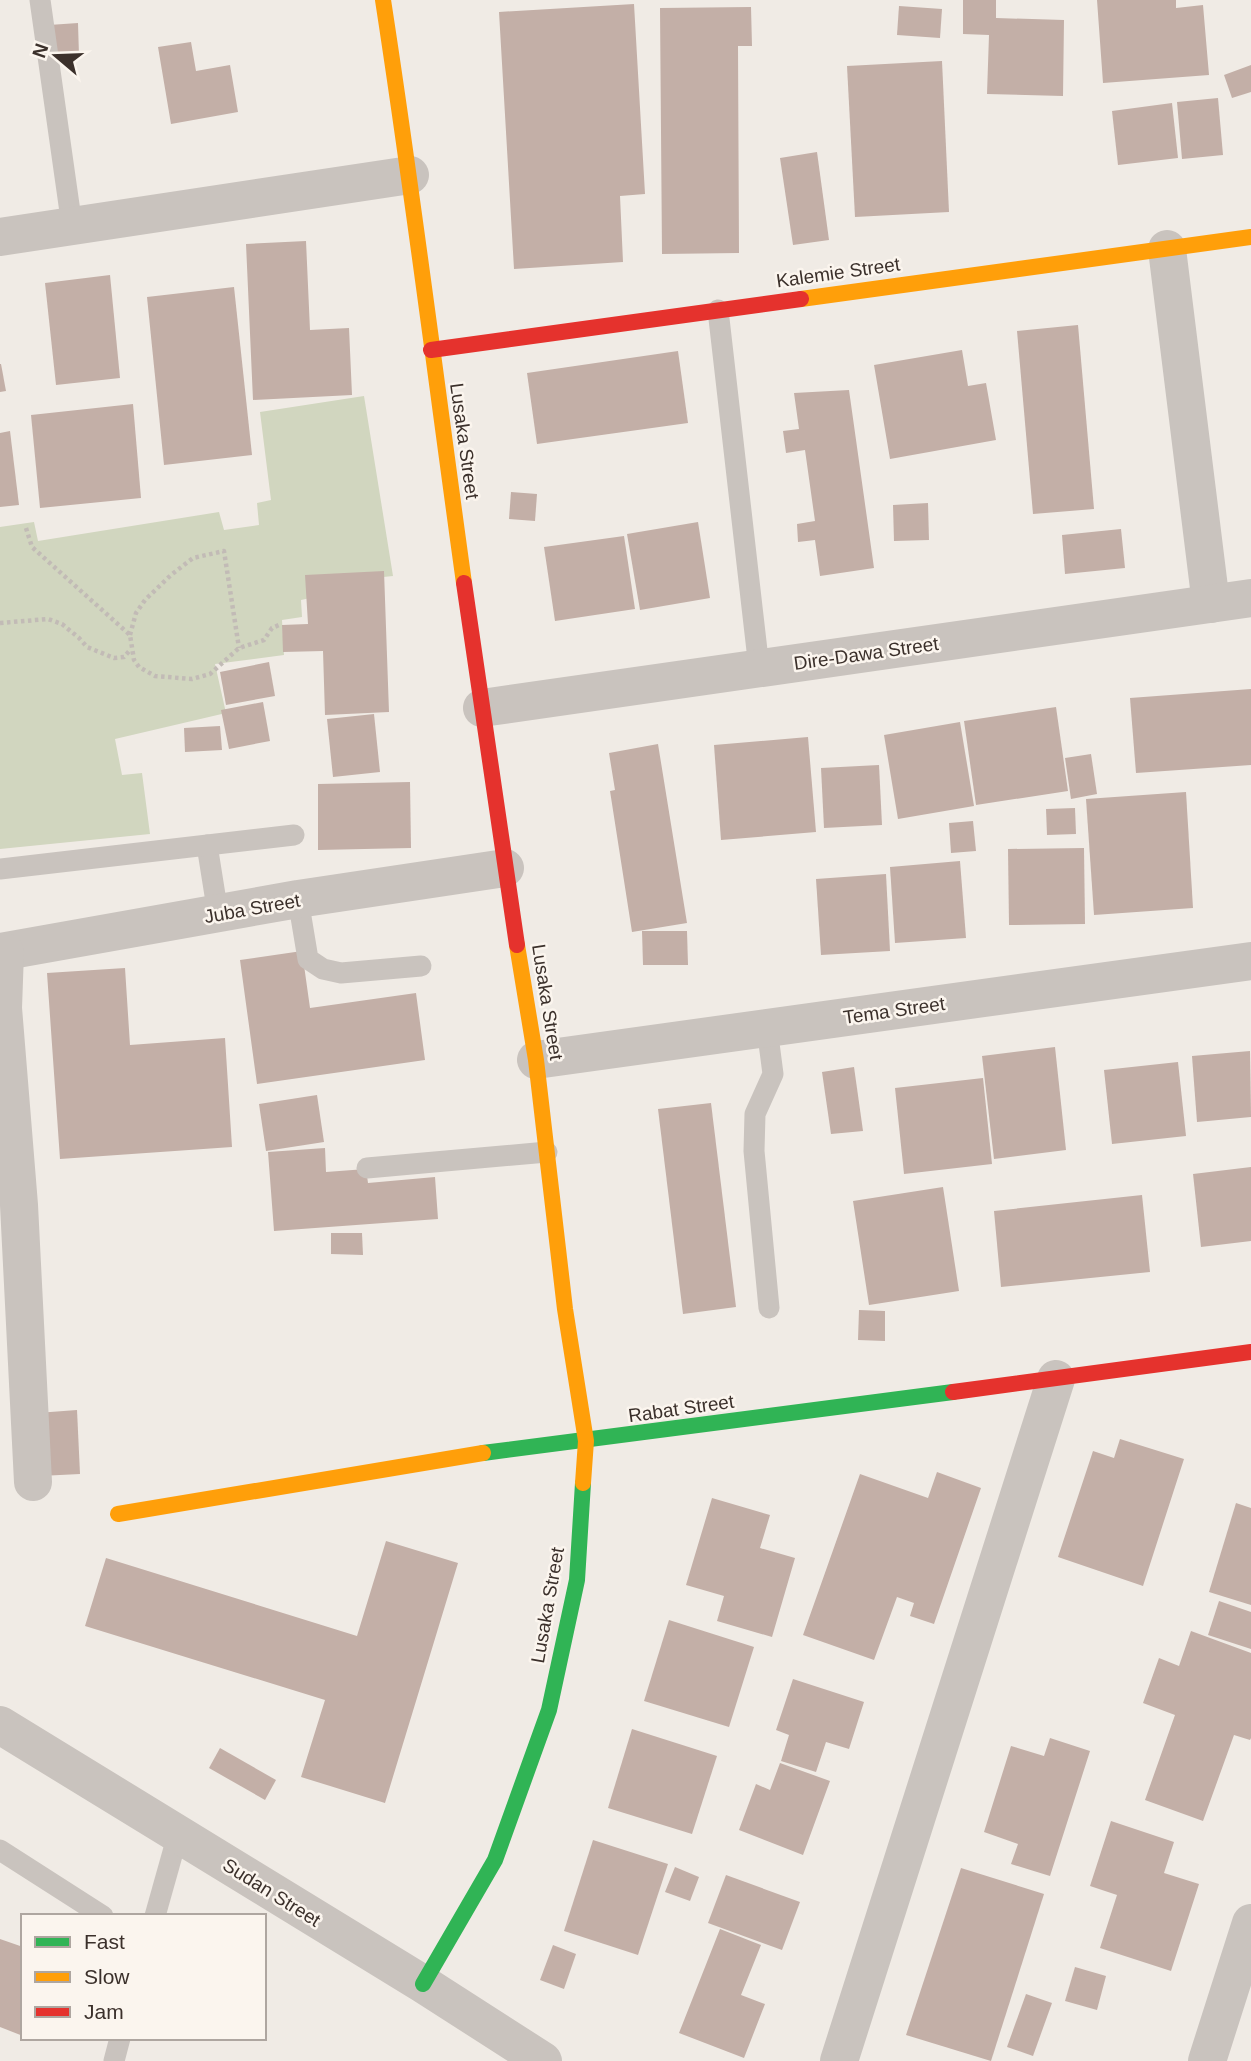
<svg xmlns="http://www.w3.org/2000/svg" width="1251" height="2061" viewBox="0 0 1251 2061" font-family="Arial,sans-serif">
<rect width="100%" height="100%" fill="#f0ebe5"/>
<!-- green -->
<path fill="#d1d6bf" d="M364,396l29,180 -78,8v13l-14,3 1,17 -20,3 2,35 -69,9 11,49 -111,26 7,36 20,-2 8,61 -150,15v-322l34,-5 4,19 181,-29 5,18 35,-5 -2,-22 14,-3 -11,-88z"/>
<!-- building -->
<g fill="#c3afa7">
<path d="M963,0h33v18l68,2 -1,76 -76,-2 2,-59 -26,-1z"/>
<path d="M1097,0h79v8l27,-3 6,70 -106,8z"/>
<path d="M634,4l11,190 -25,2 3,66 -109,7 -15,-257z"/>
<path d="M899,6l43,3 -2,29 -43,-3z"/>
<path d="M751,7l1,39h-14l1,207 -77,1 -2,-246z"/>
<path d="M78,23l1,33 -28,2 -2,-33z"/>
<path d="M191,42l5,29 34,-6 8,47 -67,12 -13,-77z"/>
<path d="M942,61l7,151 -94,5 -8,-151z"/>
<path d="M1251,65v27l-19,6 -8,-23z"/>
<path d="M1218,98l5,57 -41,4 -5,-57z"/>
<path d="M1172,103l6,55 -60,7 -6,-54z"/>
<path d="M817,152l12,88 -36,5 -13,-87z"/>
<path d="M306,241l4,89 39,-2 3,67 -99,5 -7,-156z"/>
<path d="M110,275l10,103 -64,7 -11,-102z"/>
<path d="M234,287l18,168 -88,10 -17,-168z"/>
<path d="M1078,325l16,184 -61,5 -16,-183z"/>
<path d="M962,350l6,36 18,-3 10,57 -106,19 -16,-94z"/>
<path d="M678,351l10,72 -151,21 -10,-71z"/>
<path d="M0,364h1l5,27 -6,1z"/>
<path d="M849,390l25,178 -54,8 -5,-36 -17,2 -1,-18 18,-3 -10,-71 -19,3 -3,-22 16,-2 -5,-36z"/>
<path d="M133,404l8,94 -101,10 -9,-93z"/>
<path d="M10,431l9,74 -19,2v-74z"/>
<path d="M511,492l26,2 -2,27 -26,-2z"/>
<path d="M928,503l1,37 -35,1 -1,-36z"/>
<path d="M698,522l12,76 -70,12 -13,-76z"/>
<path d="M1121,529l4,39 -60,6 -3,-39z"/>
<path d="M624,536l11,73 -80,12 -11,-74z"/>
<path d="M384,571l5,141 -64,3 -2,-64 -40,1 -1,-27 26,-1 -3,-49z"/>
<path d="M269,662l6,34 -49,9 -6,-33z"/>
<path d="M1251,689v76l-115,8 -6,-75z"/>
<path d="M263,702l7,39 -41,8 -8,-39z"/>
<path d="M1056,707l12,84 -92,14 -12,-84z"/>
<path d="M374,714l6,58 -47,5 -6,-58z"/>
<path d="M960,722l14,84 -76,13 -14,-84z"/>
<path d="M220,726l2,24 -37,2 -1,-24z"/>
<path d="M808,737l8,95 -95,8 -7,-95z"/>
<path d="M658,744l29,179 -55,9 -22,-141 5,-1 -6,-37z"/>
<path d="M1091,754l6,40 -26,5 -6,-41z"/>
<path d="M879,765l3,60 -58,3 -3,-60z"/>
<path d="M410,782l1,66 -93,2v-66z"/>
<path d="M1186,792l7,116 -99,7 -8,-116z"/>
<path d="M1075,808l1,26 -29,1 -1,-26z"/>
<path d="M973,821l3,30 -25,2 -2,-30z"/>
<path d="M1084,848l1,76 -76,1 -1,-76z"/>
<path d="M960,861l6,77 -71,5 -5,-76z"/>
<path d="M886,874l4,77 -69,4 -5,-76z"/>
<path d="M642,931h45l1,34h-45z"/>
<path d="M302,951l8,57 106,-15 9,67 -168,24 -17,-124z"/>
<path d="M125,968l5,77 95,-7 7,109 -172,12 -13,-186z"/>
<path d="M1055,1047l11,103 -72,9 -12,-103z"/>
<path d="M1250,1051l1,66 -54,5 -5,-66z"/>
<path d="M1178,1062l8,74 -74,8 -8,-74z"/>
<path d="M854,1067l9,64 -32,3 -9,-62z"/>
<path d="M983,1078l9,86 -88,10 -9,-86z"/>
<path d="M317,1095l7,47 -58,9 -7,-47z"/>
<path d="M711,1103l25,204 -53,7 -25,-205z"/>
<path d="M325,1148l1,24 40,-3 2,14 67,-6 3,42 -164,12 -6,-79z"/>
<path d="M1251,1167v74l-50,6 -8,-73z"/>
<path d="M943,1187l16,104 -90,14 -16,-104z"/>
<path d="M1142,1195l8,77 -149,15 -7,-76z"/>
<path d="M331,1233h31l1,22 -32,-1z"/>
<path d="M859,1310l26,1v30l-27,-1z"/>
<path d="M77,1410l3,64 -40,2 -3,-63z"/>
<path d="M1120,1439l64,20 -41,127 -85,-29 35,-106 21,7z"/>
<path d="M937,1472l44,16 -47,136 -24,-8 4,-13 -17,-6 -23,63 -71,-25 57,-161 68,24z"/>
<path d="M712,1498l58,17 -10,33 35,10 -23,79 -55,-16 7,-25 -38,-11z"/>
<path d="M1236,1503l15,5v97l-42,-13z"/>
<path d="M386,1541l72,22 -73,240 -84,-26 24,-77 -240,-74 21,-68 251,78z"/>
<path d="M1219,1601l32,11v37l-43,-14z"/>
<path d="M669,1620l85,27 -25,80 -85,-26z"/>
<path d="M1191,1631l60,22v85l-1,2 -16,-5 -31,86 -58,-21 30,-85 -32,-12 16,-45 20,8z"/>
<path d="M793,1679l71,23 -15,47 -23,-7 -10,30 -35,-11 8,-26 -13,-5z"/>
<path d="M632,1729l85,27 -25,78 -84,-26z"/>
<path d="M1050,1738l40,13 -40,125 -39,-12 7,-20 -34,-12 27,-86 33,10z"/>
<path d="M220,1748l56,32 -11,20 -56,-32z"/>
<path d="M780,1763l50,18 -27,74 -64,-25 17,-46 14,6z"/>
<path d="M1111,1821l63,21 -10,31 35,11 -28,87 -71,-23 17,-53 -27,-9z"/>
<path d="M593,1840l75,24 -30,91 -74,-24z"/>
<path d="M675,1867l24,10 -9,24 -25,-9z"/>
<path d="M961,1868l83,26 -53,167 -85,-26z"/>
<path d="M726,1875l74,27 -18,48 -74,-27z"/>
<path d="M720,1929l41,16 -20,50 24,9 -21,54 -65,-25z"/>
<path d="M0,1939l23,8v89l-23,-9z"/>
<path d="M553,1945l23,9 -12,35 -24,-9z"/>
<path d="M1075,1967l31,9 -9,34 -32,-9z"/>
<path d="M1026,1994l26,9 -19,53 -26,-9z"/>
</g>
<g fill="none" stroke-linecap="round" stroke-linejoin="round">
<!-- path -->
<g stroke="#c2bbb6" stroke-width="4.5" stroke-dasharray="3.5 3.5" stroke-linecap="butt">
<path d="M26,528l6,19 98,88 4,25 5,7 16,9 37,3 18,-5 29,-26 25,-8 8,-12 7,-3"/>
<path d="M0,623l48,-4 14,5 17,14 8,9 27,11 10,-1 7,-8"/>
<path d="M130,635l6,-22 9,-13 26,-25 22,-17 31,-7 15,97"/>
</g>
<!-- lane -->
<g stroke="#c9c3be" stroke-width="21">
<path d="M40,0l32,226"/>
<path d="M718,310l41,358"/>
<path d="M207,845l11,69"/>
<path d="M0,869l294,-34"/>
<path d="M298,899l10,60 15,10 18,4 80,-7"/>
<path d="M767,1028l6,46 -18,40 -1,37 15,157"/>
<path d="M367,1168l180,-16"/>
<path d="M0,1850l103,66"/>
<path d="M155,1916l23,-82"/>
<path d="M114,2061l6,-23"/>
</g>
<!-- street -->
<g stroke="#c9c3be" stroke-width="38">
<path d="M0,237l410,-62"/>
<path d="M1167,249l44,355"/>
<path d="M482,708l769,-110"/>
<path d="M0,952l298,-53 207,-31"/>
<path d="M5,952l-2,56 16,197 14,277"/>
<path d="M536,1060l715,-99"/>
<path d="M0,1725l423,259 120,77"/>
<path d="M839,2061l217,-682"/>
<path d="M1207,2061l44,-138"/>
</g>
<!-- fast -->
<g stroke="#30b455" stroke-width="16">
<path d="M483,1453l470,-61"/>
<path d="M423,1984l72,-124 54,-150 28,-130 6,-97"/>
</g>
<!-- slow -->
<g stroke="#ff9f0a" stroke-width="16">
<path d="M383,0c30,194 54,389 81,583"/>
<path d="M801,299l450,-62"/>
<path d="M517,945l19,115 29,249 21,132 -3,42"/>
<path d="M118,1514l365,-61"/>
</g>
<!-- jam -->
<g stroke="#e5322d" stroke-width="16">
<path d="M431,350l370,-51"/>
<path d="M464,583l53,362"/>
<path d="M953,1392l298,-40"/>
</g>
</g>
<g text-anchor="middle" stroke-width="5" stroke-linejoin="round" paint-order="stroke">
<!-- street labels -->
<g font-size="19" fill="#3b302b" stroke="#fbf5ee">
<text transform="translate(838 272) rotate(-8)" y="7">Kalemie Street</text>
<text transform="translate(465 441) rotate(82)" y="7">Lusaka Street</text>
<text transform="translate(866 653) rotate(-8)" y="7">Dire-Dawa Street</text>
<text transform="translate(252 908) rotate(-10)" y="7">Juba Street</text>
<text transform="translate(548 1002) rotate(81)" y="7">Lusaka Street</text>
<text transform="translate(894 1010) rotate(-8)" y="7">Tema Street</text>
<text transform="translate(681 1408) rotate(-8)" y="7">Rabat Street</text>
<text transform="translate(547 1605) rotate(-80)" y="7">Lusaka Street</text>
<text transform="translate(272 1892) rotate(32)" y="7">Sudan Street</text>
</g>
</g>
<!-- legend -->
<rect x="21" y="1914" width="245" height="126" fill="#fbf5ee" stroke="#aea6a0" stroke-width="2"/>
<rect x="35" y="1937" width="35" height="10" fill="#30b455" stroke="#aea6a0" stroke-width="2"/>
<text x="84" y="1949" font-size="21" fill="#3b302b">Fast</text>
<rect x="35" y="1972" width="35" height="10" fill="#ff9f0a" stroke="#aea6a0" stroke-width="2"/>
<text x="84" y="1984" font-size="21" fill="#3b302b">Slow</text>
<rect x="35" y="2007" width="35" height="10" fill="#e5322d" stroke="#aea6a0" stroke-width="2"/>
<text x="84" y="2019" font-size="21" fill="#3b302b">Jam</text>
<!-- north arrow -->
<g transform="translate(56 56) rotate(289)" stroke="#fbf5ee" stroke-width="5" paint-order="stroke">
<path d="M0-5L12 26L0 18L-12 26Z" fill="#3b302b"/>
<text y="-10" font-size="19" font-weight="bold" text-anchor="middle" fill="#3b302b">N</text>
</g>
</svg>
